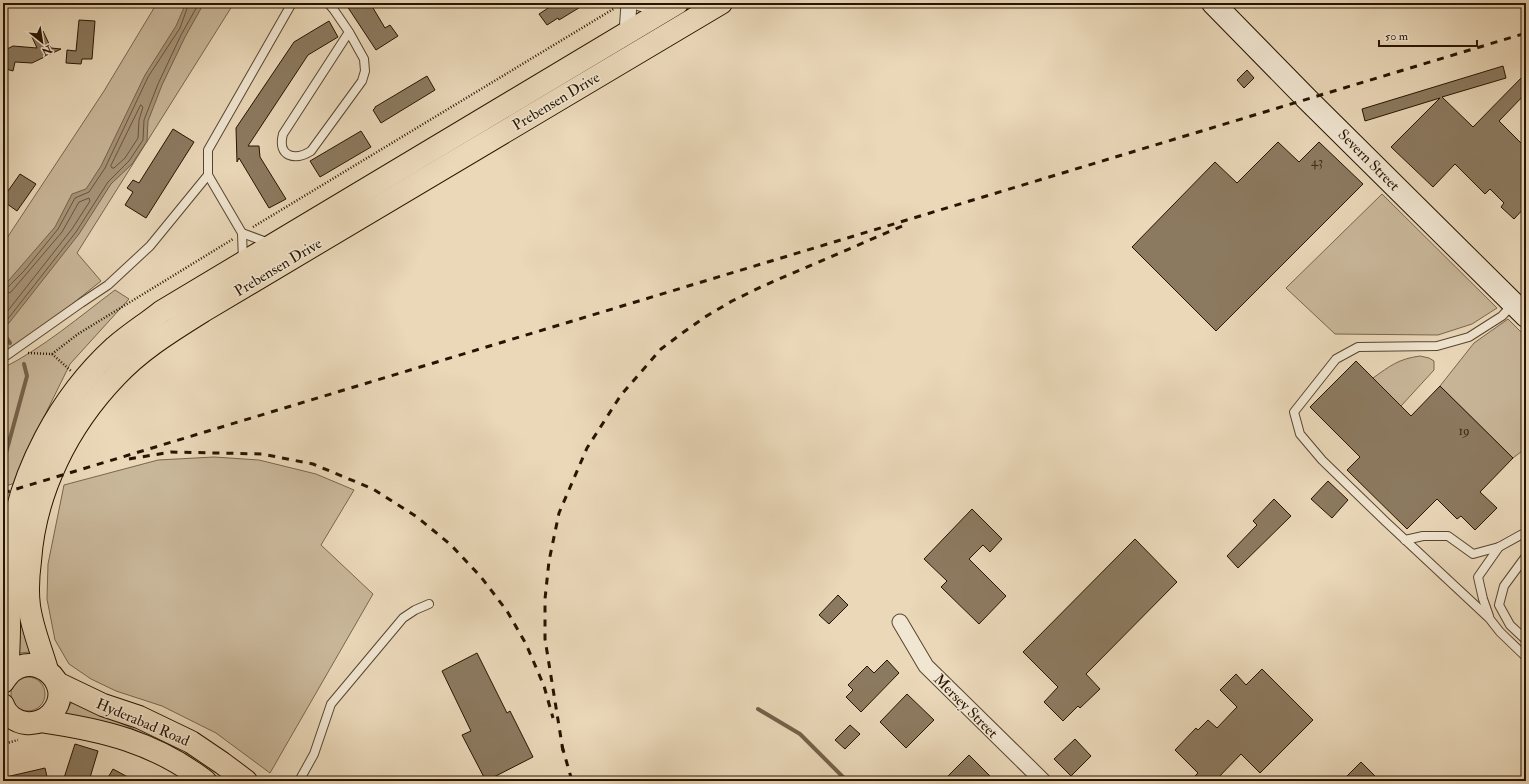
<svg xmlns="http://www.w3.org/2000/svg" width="1529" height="784" viewBox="0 0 1529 784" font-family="'IM FELL Double Pica',serif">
<rect width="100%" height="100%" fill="#ead8b9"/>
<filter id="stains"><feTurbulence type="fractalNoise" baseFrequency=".005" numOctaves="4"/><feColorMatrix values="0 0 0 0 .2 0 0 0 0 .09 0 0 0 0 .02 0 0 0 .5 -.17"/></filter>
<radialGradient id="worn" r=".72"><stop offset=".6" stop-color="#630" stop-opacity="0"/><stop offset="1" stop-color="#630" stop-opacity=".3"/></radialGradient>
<!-- green -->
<g fill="#c9b79a" stroke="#78664d">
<path d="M157,3h77l-157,250 24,28 -39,31 -59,41v-109l101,-153z"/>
<path d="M1382,194l115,114 -25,16 -34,11 -103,-1 -49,-46z"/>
<path d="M115,290l14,9 -59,65 -28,57 -21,60 -18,6v-119c40,-20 76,-51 112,-78z"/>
<path d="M1508,319l18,18v111l-13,10 -73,-72 34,-43z"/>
<path d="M1420,356l9,2 5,3v9l-33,36 -28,-28c17,-12 25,-19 47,-22z"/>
<path d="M214,457l45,3 57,14 38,16 -33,55 52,49 -103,179 -54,-40 -54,-27 -46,-15 -25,-12 -22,-15 -14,-24 -8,-41 1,-35 16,-79 94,-25z"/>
<path d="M19,604l11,48 -10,1 -4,-4z"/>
<circle cx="28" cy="694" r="17"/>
<path d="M76,702l81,38 33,17 33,24h-5l-30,-22 -123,-45 6,-11z"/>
</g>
<!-- water -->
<path fill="#a8957a" stroke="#746149" d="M186,3h18l-19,34 -23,48 -14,36 -1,20 -15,23 -21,20 -32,50 -70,89 -6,5v-41l52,-60 17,-33 14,-5 15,-23 44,-91 31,-49z"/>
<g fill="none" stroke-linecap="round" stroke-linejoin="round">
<!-- shore -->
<g stroke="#68543d" stroke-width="1">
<path d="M141,105l2,2 -4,13 -1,18 -13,20 -11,10h-2l-1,-2z"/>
<path d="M3,290l4,-2 17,-17 34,-42 17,-31 14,-6 16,-24 43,-91 32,-49 9,-25"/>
<path d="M3,295l8,-3 51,-60 17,-30 10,-4 1,3 -18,28 -69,88"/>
<path d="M3,323l4,-3 69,-88 32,-50 21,-21 14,-21 1,-20 14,-36 23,-49 18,-32"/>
</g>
<!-- stream -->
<g stroke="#746149" stroke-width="4">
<path d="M3,333l7,10"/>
<path d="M3,464l24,-88 -3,-12"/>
<path d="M758,709l42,25 47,47"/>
</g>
</g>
<!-- building -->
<g fill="#8c7a60" stroke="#271400">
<path d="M345,3h25l15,25 5,-3 8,11 -22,14z"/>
<path d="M556,3h31l-28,17 -1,-2 -11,7 -8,-11z"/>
<path d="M79,20l16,1 -3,38h-10l-1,5 -15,-1 1,-13 9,1z"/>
<path d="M329,21l9,16 -30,18 -60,91h11l1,11 26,42 -17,9 -30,-50 -2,4 -1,-34 58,-86z"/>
<path d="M43,31l8,17 10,1 -29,14 -17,-1 -2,9 -10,-3 3,-10 -3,-1v-6l10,-5 24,2 -5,-11z"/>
<path d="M1503,66l3,12 -64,19 31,30 53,-54v20l-27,28 27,27v58l-12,13 -13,-12 3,-4 -14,-14 -5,5 -30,-30 -22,23 -42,-40 49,-49 -75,23 -3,-12z"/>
<path d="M1247,70l7,8 -10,10 -7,-8z"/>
<path d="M427,76l8,14 -54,33 -8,-13 2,-2v-1z"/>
<path d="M173,129l21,13 -48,76 -21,-13 8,-13 -6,-4 6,-8 6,3z"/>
<path d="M361,131l10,16 -51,30 -10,-16z"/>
<path d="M1278,142l21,20 20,-20 44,42 -147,147 -84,-84 83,-85 22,21z"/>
<path d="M20,174l16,10 -19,27 -14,-10v-3z"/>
<path d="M1356,361l55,55 29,-30 73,72 -33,34 17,16 -22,22 -14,-14 -4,3 -20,-20 -30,30 -60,-59 13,-13 -50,-50z"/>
<path d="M1328,481l20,19 -16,18 -21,-19z"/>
<path d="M1274,499l17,17 -53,52 -11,-12 30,-31 -4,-4z"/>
<path d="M972,509l30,30 -12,13 -7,-7 -14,14 37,37 -27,28 -38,-37 6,-6 -23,-22z"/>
<path d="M1135,539l42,43 -91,92 14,15 -20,19 -2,-2 -15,15 -19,-19 14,-15 -35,-35z"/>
<path d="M838,595l10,10 -19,19 -10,-9z"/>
<path d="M477,653l30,60 3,-2 23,46 -47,24 -24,-46 9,-4 -29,-60z"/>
<path d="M887,660l12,13 -38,39 -15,-15 7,-7 -5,-5 19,-19 7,7z"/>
<path d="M1262,669l51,51 -53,53 -19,-19 -26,27h-25l8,-8 -23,-23 21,-22 2,2 10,-10 9,8 20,-21 -17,-17 16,-16 10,11z"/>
<path d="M907,694l27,26 -28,28 -26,-26z"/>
<path d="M850,725l10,9 -15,15 -10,-9z"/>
<path d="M1075,739l16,17 -20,20 -17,-17z"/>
<path d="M75,744l23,7 -9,30h-26z"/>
<path d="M969,755l26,26h-52z"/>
<path d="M1361,762l19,19h-38z"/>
<path d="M45,768l3,13h-42v-4z"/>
<path d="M113,769l22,12h-29z"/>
</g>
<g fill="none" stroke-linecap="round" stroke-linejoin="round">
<defs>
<g id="lane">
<path d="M328,3l6,7 15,22 15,27 1,12 -3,10 -51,70c-16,10 -34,6 -28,-17l66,-102"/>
<path d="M242,233l27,10"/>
<path d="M243,261l-1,-28 -34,-58v-25l84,-147"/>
<path d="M1513,304l-11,12 -33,21 -32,9 -79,1 -22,12 -42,53 6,22 22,26 64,62 103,96 11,14 26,25"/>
<path d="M3,358l78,-55 27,-18 42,-39 58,-71"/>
<path d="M1405,540l18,-4h25l25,18 26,-7 27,-15"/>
<path d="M1526,556l-22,30 -5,19 11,20 16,15"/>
<path d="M1489,616l-6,-17 -5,-22 21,-30"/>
<path d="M299,781l15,-27 17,-50 72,-86 12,-8 14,-6"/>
</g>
<g id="street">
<path d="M640,3l25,7"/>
<path d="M627,33l2,-30"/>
<path d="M900,622l26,44 117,115"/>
</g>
<path id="secondary" d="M1213,3l94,96 219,217"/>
<g id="primary">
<path d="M47,670c-6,-21 -15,-42 -18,-64 -2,-15 -1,-30 1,-45 5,-70 38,-135 86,-185 25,-27 57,-46 87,-65l518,-308"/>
<path d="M7,676c1,-17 2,-33 2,-49 0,-26 -2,-53 1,-79 9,-75 50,-151 105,-201 15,-13 31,-23 46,-35l516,-309"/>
</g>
<g id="highway">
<path d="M3,682c24,-41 77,1 48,32 -6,6 -15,10 -25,9 -10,-1 -20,-8 -23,-18"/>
<path d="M57,683l46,22 36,12 52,25 31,21 24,18"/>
<path d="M41,721c62,9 113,21 164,60"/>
</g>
</defs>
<!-- lane casing -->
<use href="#lane" stroke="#58452e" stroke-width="10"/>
<!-- street casing -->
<use href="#street" stroke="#58452e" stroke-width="17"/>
<!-- secondary casing -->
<use href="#secondary" stroke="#271400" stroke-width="24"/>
<!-- primary casing -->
<use href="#primary" stroke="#271400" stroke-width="24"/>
<!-- highway casing -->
<use href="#highway" stroke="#271400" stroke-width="24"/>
<!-- path -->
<g stroke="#271400" stroke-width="2.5" stroke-dasharray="1 2" stroke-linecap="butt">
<path d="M253,227l362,-219"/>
<path d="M28,353l24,1 26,-20 155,-95"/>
<path d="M52,354l19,17"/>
<path d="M3,744l15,-4"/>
</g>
<!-- lane -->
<use href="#lane" stroke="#f1e6d2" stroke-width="8"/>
<!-- street -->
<use href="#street" stroke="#f1e6d2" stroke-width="15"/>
<!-- secondary -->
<use href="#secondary" stroke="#f1e6d2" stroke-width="22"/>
<!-- primary -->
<use href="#primary" stroke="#ead8b9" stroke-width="22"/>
<!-- highway -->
<use href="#highway" stroke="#ead8b9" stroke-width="22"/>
<!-- rail -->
<g stroke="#271400" stroke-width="3" stroke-dasharray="7 7" stroke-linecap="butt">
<path d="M129,459l42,-7 91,2 51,10 60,25 44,28 34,28 30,32 26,34 19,33 18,42 9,32"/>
<path d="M3,493l1523,-460"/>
<path d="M562,746l10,35"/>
<path d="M563,751l-18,-112v-40l4,-38 10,-48 28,-65 34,-53 40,-46 20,-15 24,-17 27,-16 31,-15 144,-62"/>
</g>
</g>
<g text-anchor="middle" stroke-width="3" stroke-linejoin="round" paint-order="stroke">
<!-- number labels -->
<g font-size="13" fill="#402e18">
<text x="1317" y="166">43</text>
<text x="1464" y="435">19</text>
</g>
<!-- street labels -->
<g font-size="15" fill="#271400" stroke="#f1e6d2">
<text transform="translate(556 101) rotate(-31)" y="5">Prebensen Drive</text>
<text transform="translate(1369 160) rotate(45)" y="5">Severn Street</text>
<text transform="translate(278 267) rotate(-31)" y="5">Prebensen Drive</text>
<text transform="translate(966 706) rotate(45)" y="5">Mersey Street</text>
<text transform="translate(143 722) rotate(23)" y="5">Hyderabad Road</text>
</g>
</g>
<!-- margin -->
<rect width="1529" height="784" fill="none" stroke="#ead8b9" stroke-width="16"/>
<rect x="4" y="4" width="1521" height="776" fill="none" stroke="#271400" stroke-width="2"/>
<rect x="8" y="8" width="1513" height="768" fill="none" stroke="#271400"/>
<!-- north arrow -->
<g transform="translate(42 42) rotate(150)" stroke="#f1e6d2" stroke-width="3" paint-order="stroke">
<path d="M0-3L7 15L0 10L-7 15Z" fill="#271400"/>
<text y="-6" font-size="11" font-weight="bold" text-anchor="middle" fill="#271400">N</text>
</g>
<!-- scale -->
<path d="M1379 40v6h98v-6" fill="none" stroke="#271400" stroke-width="2"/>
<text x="1385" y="40" font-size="12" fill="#271400" stroke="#f1e6d2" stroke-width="3" paint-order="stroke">50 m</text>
<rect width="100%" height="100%" filter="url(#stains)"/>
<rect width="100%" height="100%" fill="url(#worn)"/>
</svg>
